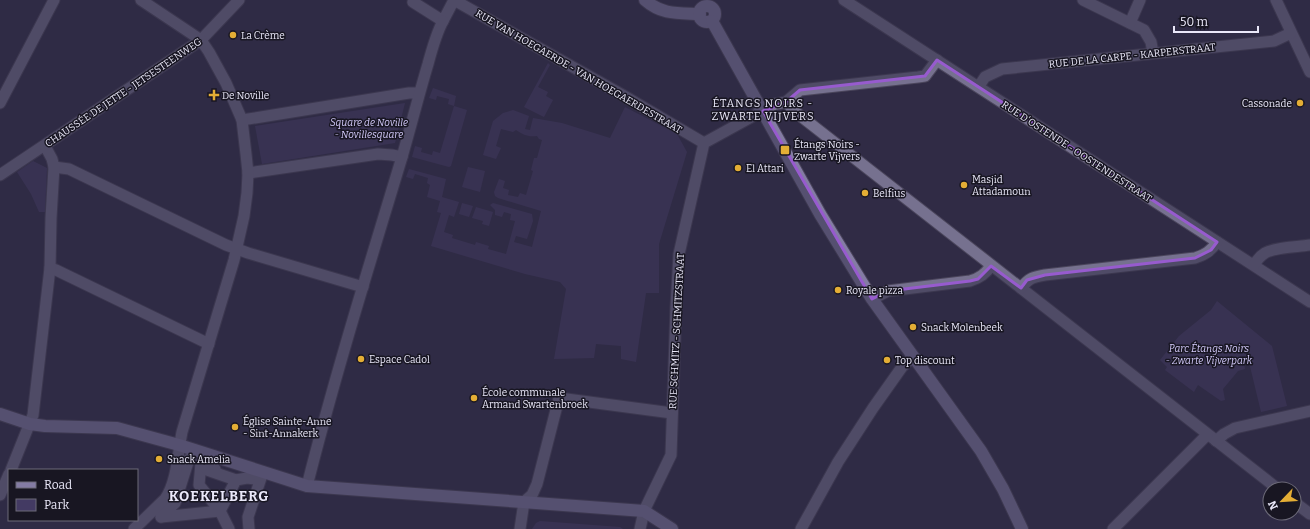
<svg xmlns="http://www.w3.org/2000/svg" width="1310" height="529" viewBox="0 0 1310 529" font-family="Bitter,serif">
<rect width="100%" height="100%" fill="#302b45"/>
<!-- green -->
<g fill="#433a63">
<path d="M548,63l2,2 -12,22 10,5 -2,4 7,4 -9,17 -20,-10z"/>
<path d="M433,88l23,8 -2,10 13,4 -16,56 -2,1 -37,-10 3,-11 7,2 -1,4 11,3 1,-4 7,2 14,-47 -6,-2 1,-5 -12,-3 -1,4 -7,-2z"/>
<path d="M405,103l-10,40 -133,21 -7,-38z"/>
<path d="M625,107l52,27 10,18 -28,92v49h-13l-10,69 -15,-3v-13l-25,-2 -2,14 -40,1 12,-70 -6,-7 -35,-8 -94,-28 10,-33 -4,-1 3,-11 -13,-4 3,-12 -3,-2 1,-5 -13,-4 -2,5 -7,-2 3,-8 37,10 -4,18 17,5 -5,15 -5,-2 -5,17 9,3 -1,3 23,7 1,-3 13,4 -1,3 18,5 9,-33 -5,-1 1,-6 -7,-2 -2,5 -7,-2v-5l-5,-5 3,-2 39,11 1,7 -6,18 -11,-3 -2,6 18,5 9,-36 -43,-13 -3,-2 -1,-4 5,-13 6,2 -2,7 6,2 -1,5 10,2 2,-4 6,2 7,-24 -2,-1 3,-12h3l5,-18 -3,-1 -2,-3c-10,1 -13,-1 -21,-6l-3,2 -12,-3 -5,17 5,2 -5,11 -13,-4 10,-34 10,-8 10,-3 16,6 -4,13 5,1 3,-12 29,5 48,15z"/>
<path d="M33,161l14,7 -2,44h-6l-8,-18 -14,-22z"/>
<path d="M468,167l17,4 -5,21 -18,-5z"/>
<path d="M462,203l11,3 -4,11 -10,-3z"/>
<path d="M476,207l17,5 -4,14 -7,-2 1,-3 -11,-3z"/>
<path d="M1217,301l55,45 15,60 -26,6 -13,-54 -4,5 1,6 -7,2 -15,18 2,11 -4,1 -23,-16 -4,7 -29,-22 2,-3 -7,-7 19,-24 32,-26z"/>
<path d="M540,521l80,6 3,2h-91l4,-6z"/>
</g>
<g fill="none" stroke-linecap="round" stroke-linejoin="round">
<defs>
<g id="street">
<path d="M414,0l-1,2 30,19 11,-21 172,97 78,46"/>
<path d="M844,0l466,302"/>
<path d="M1083,0l61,30 7,12 2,11"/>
<path d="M1276,0l34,72"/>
<path d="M1130,23l10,-23"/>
<path d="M979,86l6,-9 17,-8 272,-28 17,-8"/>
<path d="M786,102l12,12 480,375"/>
<path d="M0,103l54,-103"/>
<path d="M242,120l167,-27h10"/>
<path d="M54,167l15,2 157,76 22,8 115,34"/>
<path d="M248,173l130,-19 14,1 10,2"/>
<path d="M0,175l201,-135 38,-40"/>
<path d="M1254,265c3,-5 6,-9 11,-12 10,-6 33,-6 45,-8"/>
<path d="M50,268l6,2 153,74"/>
<path d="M1021,288c8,-10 12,-11 24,-13l150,-17c10,-3 16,-7 22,-16"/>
<path d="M872,299l16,-8 82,-10c10,-3 15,-7 21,-15"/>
<path d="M1216,441l8,-7 11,-6 75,-17"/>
<path d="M215,469l-14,-6 -2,22 21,26 9,18"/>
<path d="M11,470l22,-55 17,-147 1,-50 3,-51 -2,-8 -7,-13"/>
<path d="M207,470l29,10"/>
<path d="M307,486c28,-111 62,-220 95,-329 9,-31 17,-63 26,-93 4,-15 8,-30 15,-43"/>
<path d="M0,495l9,-21"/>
<path d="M1294,502l16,12"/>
<path d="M161,517l59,-6 16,-31 11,-2 8,1"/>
<path d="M161,517l14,-14 14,-44"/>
<path d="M134,529l31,-30c12,-17 13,-47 17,-67l52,-172 10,-44 3,-23 1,-20 -2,-19 -4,-34 -16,-37 -17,-31 -8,-12 -60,-40"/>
<path d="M249,529l-1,-12 15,-45"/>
<path d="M520,529l4,-27 8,-7 5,-11 22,-86 113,15"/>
<path d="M640,529l4,-18 27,-56 5,-148 3,-53 25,-111 71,-39 11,-2 14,-12 118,-13 7,-1 12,-16"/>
<path d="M801,529l37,-67 35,-54 29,-41 11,-10"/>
<path d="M1113,529l94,-94"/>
</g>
<g id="secondary">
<path d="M645,0c17,15 33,13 55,14"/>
<circle cx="707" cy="14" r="8"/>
<path d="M712,21l108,193 52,85 109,152 22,38 19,40"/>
<path d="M0,414l30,10 15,2 72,2 62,17 128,41 337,25 28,18"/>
</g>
</defs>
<!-- street casing -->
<use href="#street" stroke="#4b465c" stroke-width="13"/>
<!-- secondary casing -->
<use href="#secondary" stroke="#4b465c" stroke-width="14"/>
<!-- street -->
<use href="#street" stroke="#76718f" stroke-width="11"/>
<!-- secondary -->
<use href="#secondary" stroke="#847ca4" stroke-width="12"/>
</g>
<!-- marked area -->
<path d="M0 0H1310V529H0ZM937,60l280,182 -6,8 -16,8 -150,17 -18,5 -6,8 -30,-22 -13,13 -8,2 -82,10 -16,8 -109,-188 23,-9 14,-12 125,-14z" fill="#302b45" fill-opacity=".55" fill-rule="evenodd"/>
<path fill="none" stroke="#975bce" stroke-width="3" stroke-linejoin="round" d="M937,60l280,182 -6,8 -16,8 -150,17 -18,5 -6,8 -30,-22 -13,13 -8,2 -82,10 -16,8 -109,-188 23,-9 14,-12 125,-14z"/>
<!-- markers -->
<g fill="#e4ae35" stroke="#181622" stroke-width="1.5">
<circle cx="233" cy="35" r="4"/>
<path d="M212 89h4v4h4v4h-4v4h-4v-4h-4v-4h4z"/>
<circle cx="1300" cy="103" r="4"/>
<rect x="780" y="145" width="10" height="10" rx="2"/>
<circle cx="738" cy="168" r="4"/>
<circle cx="964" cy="185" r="4"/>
<circle cx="865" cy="193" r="4"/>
<circle cx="838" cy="290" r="4"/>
<circle cx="913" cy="327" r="4"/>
<circle cx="361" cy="359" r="4"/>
<circle cx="887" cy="360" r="4"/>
<circle cx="474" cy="398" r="4"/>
<circle cx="235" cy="427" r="4"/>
<circle cx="159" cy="459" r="4"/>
</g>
<g text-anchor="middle" stroke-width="3" stroke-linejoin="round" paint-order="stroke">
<!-- poi labels -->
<g font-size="10" fill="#eae8f9" stroke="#181622" text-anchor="start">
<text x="241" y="39">La Crème</text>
<text x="222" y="99">De Noville</text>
<text x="1292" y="107" text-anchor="end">Cassonade</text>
<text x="794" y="148">Étangs Noirs -<tspan x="794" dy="12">Zwarte Vijvers</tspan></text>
<text x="746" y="172">El Attari</text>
<text x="972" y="183">Masjid<tspan x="972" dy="12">Attadamoun</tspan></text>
<text x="873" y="197">Belfius</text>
<text x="846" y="294">Royale pizza</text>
<text x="921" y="331">Snack Molenbeek</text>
<text x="369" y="363">Espace Cadol</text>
<text x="895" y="364">Top discount</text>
<text x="482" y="396">École communale<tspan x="482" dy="12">Armand Swartenbroek</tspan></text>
<text x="243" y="425">Église Sainte-Anne<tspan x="243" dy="12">- Sint-Annakerk</tspan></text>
<text x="167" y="463">Snack Amelia</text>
</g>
<!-- street labels -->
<g font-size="10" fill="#eae8f9" stroke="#181622">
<text transform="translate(1132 55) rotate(-6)" y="4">RUE DE LA CARPE - KARPERSTRAAT</text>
<text transform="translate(579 71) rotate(30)" y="4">RUE VAN HOEGAERDE - VAN HOEGAERDESTRAAT</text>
<text transform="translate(123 92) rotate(-34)" y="4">CHAUSSÉE DE JETTE - JETSESTEENWEG</text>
<text transform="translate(1077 151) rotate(33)" y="4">RUE D'OSTENDE - OOSTENDESTRAAT</text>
<text transform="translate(676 331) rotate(-87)" y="4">RUE SCHMITZ - SCHMITZSTRAAT</text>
</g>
<!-- park labels -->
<g font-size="10" font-style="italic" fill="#d3cafa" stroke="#181622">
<text x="369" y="126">Square de Noville<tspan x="369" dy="12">- Novillesquare</tspan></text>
<text x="1209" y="352">Parc Étangs Noirs<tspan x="1209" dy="12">- Zwarte Vijverpark</tspan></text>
</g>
<!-- neighbourhood labels -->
<g font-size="11" letter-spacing="1" fill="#eae8f9" stroke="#181622">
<text x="763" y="107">ÉTANGS NOIRS -<tspan x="763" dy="13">ZWARTE VIJVERS</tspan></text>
</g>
<!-- district labels -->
<g font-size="14" font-weight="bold" letter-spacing="1" fill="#eae8f9" stroke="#181622">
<text x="219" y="501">KOEKELBERG</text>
</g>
</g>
<!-- legend -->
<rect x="8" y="469" width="130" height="52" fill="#181622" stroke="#6c6a78"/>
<rect x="16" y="482" width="20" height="6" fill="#847ca4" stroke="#6c6a78"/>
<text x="44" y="489" font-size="12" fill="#eae8f9">Road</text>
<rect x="16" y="499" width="20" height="12" fill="#433a63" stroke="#6c6a78"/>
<text x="44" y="509" font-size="12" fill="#eae8f9">Park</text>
<!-- north arrow -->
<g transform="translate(1282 501) rotate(245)"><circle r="19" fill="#181622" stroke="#6c6a78"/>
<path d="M0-3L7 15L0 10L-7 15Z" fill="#e4ae35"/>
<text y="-6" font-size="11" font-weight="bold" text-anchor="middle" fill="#eae8f9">N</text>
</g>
<!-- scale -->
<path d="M1174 26v6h84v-6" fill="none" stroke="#eae8f9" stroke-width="2"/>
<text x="1180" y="26" font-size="12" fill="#eae8f9" stroke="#181622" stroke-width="3" paint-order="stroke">50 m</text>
</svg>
